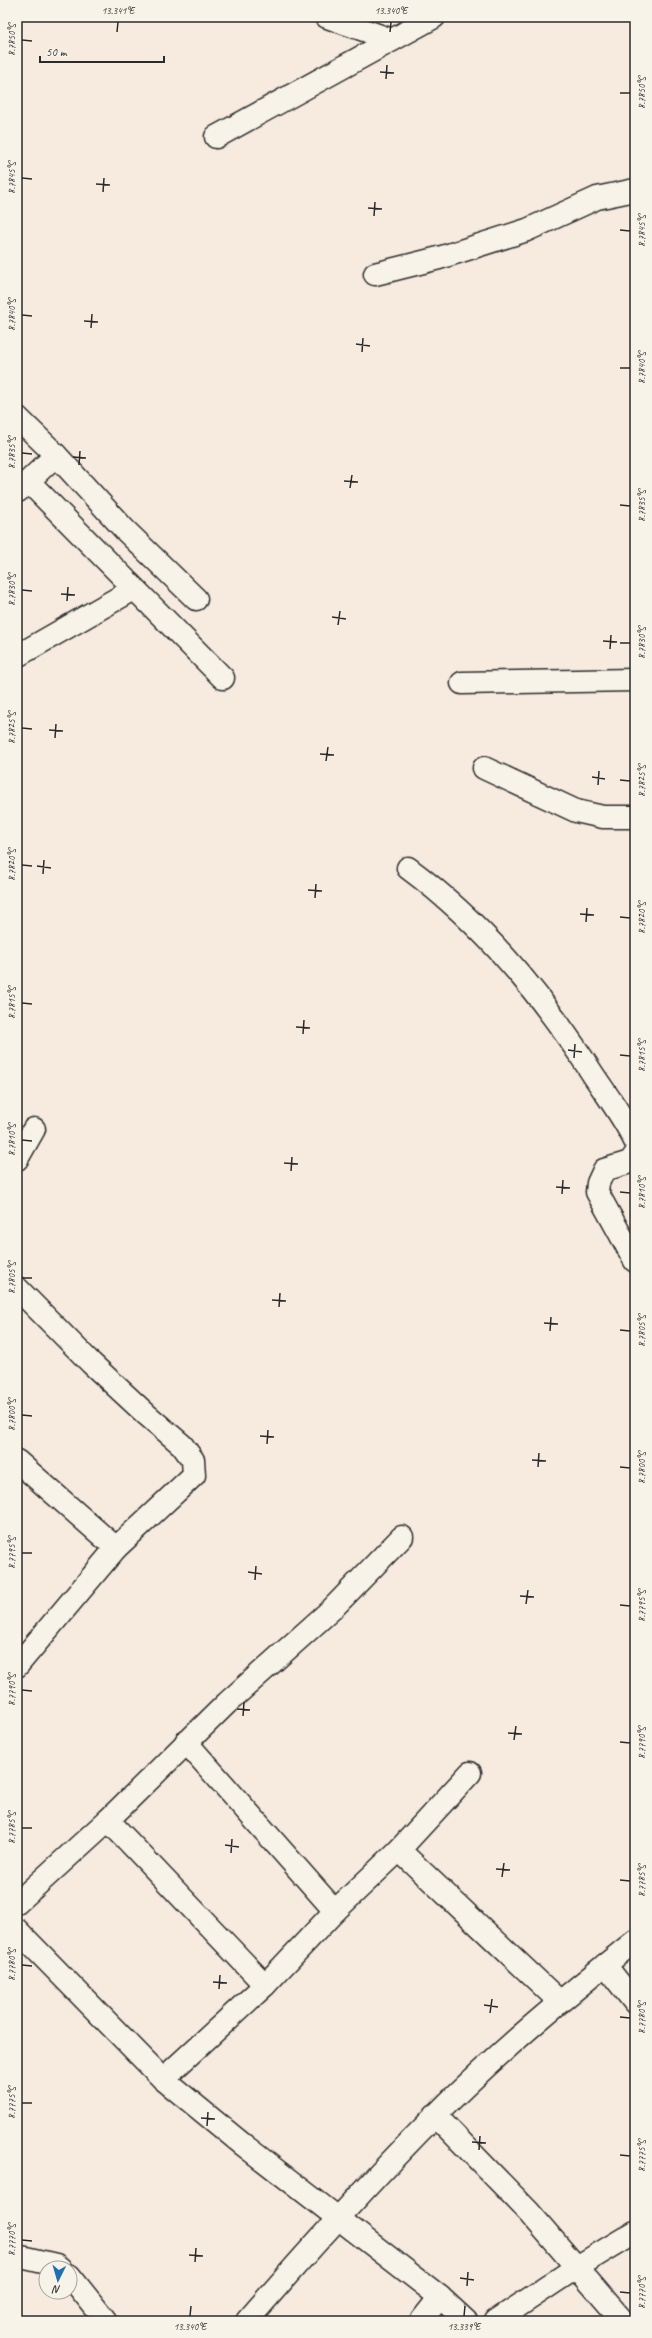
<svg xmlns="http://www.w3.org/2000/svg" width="652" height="2338" viewBox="0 0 652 2338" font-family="Caveat,sans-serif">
<rect width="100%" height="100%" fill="#f7ebe0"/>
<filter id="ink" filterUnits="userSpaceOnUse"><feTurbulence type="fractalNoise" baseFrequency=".025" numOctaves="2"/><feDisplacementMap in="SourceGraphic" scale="8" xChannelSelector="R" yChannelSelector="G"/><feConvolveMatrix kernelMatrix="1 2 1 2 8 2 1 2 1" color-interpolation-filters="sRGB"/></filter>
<g filter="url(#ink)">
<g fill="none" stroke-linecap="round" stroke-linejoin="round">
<defs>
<g id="minor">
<path d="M327,17l65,23"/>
<path d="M216,137l218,-120"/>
<path d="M375,274l64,-16 88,-28 70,-32 38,-8"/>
<path d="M17,417l39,38 69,75 71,69"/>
<path d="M29,482l194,196"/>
<path d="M18,491l38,-36"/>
<path d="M17,656l117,-67"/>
<path d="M462,683l173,-3"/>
<path d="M484,768l92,43 27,6h32"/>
<path d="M408,868c77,57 135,129 186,208 14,21 30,42 41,65"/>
<path d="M635,1155l-5,7 -26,8 -6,13 -1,9 38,69"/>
<path d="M17,1159l17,-30"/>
<path d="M17,1288l74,75 56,52 35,30 11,15 1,15 -78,73 -99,118"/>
<path d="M17,1461l99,87"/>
<path d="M186,1742l149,169"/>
<path d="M108,1820l157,165"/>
<path d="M399,1850l160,151"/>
<path d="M17,1903l91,-83 119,-117 105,-94 70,-72"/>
<path d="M17,1930l146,149 78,64 199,154 26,24"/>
<path d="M605,1965l30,38"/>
<path d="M163,2079l102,-94 70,-74 64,-61 71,-77"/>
<path d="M435,2115l94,97 94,109"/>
<path d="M17,2256l39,9 4,3"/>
<path d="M70,2276l36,45"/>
<path d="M247,2321c61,-70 122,-139 188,-205 62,-63 131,-120 200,-175"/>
<path d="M421,2321l19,-24"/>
<path d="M496,2321l81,-54 58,-35"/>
</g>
</defs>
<!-- minor casing -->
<use href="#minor" stroke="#2b2b2b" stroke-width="25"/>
<!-- minor -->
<use href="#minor" stroke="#f7f3e8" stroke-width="22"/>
</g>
</g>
<!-- ticks -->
<path fill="none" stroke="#2b2b2b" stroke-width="1.5" d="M117,32l1,-10M390,32l1,-10M22,40l10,1M380,72l14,1M386,79l1,-14M620,93h10M22,178l10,1M96,184l14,1M103,192l1,-14M368,208l14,1M374,216l1,-14M620,230l10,1M22,315l10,1M84,321l14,1M91,328l1,-14M356,344l14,2M362,352l1,-14M620,368h10M22,453l10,1M73,457l13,1M79,465l1,-14M344,481l14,1M350,488l2,-13M620,505l10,1M22,590l10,1M61,594l14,1M67,601l1,-14M332,617l14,2M338,625l2,-14M603,641l14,1M620,643h10M610,649l1,-14M22,728l10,1M49,730l14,1M55,738l1,-14M320,754l14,1M326,761l2,-14M592,777l13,2M620,780l10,1M598,785l1,-14M22,865l10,1M37,866l14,2M43,874l1,-14M308,890l14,1M315,898l1,-14M580,914l14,1M620,917l10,1M586,922l1,-14M22,1003l10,1M296,1027l14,1M303,1034l1,-14M568,1050l14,2M620,1055l10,1M574,1058l1,-14M22,1140l10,1M284,1163l14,1M291,1171l1,-14M556,1187l14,1M620,1192l10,1M562,1194l1,-14M22,1278h10M272,1300l14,1M279,1307l1,-14M544,1323l14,1M620,1330l10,1M550,1331l1,-14M22,1415l10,1M260,1436l14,1M267,1444l1,-14M532,1460l14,1M538,1467l1,-14M620,1467l10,1M22,1553h10M248,1572l14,2M255,1580l1,-14M520,1596l14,1M526,1604l2,-14M620,1605l10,1M22,1690l10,1M237,1709l13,1M243,1716l1,-14M508,1733l14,1M514,1740l2,-14M620,1742l10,1M22,1828h10M225,1845l14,2M231,1853l1,-14M496,1869l14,1M502,1877l2,-14M620,1880l10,1M22,1965l10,1M213,1982l14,1M219,1989l1,-14M484,2005l14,2M490,2013l2,-14M620,2017l10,1M22,2103h10M201,2118l14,1M207,2126l1,-14M472,2142l14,1M479,2150l1,-14M620,2155l10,1M22,2240l10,1M189,2255l14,1M195,2262l1,-14M460,2278l14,2M467,2286l1,-14M620,2292l10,1M190,2316l1,-10M464,2316l1,-10"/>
<!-- margin -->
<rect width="652" height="2338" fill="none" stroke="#f7f3e8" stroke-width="44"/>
<!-- north arrow -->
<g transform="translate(58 2280) rotate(185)"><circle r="19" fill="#f7f3e8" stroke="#a5a39c"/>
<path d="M0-3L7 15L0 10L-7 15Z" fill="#1f6fb2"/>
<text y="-6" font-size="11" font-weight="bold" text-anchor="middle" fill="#2b2b2b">N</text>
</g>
<!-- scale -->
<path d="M40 56v6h124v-6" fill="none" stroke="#2b2b2b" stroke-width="2"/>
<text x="46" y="56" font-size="12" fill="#2b2b2b" stroke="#f7f3e8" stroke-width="3" paint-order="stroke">50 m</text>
<rect x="22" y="22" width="608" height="2294" fill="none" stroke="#2b2b2b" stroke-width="1.5"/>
<g font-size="10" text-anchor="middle" fill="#2b2b2b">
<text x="118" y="14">13.341°E</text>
<text x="391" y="14">13.340°E</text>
<text transform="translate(11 40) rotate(-90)" y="4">8.7850°S</text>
<text transform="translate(641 93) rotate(-90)" y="4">8.7850°S</text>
<text transform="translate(11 178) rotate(-90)" y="4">8.7845°S</text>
<text transform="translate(641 231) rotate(-90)" y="4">8.7845°S</text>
<text transform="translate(11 315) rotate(-90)" y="4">8.7840°S</text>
<text transform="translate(641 368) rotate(-90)" y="4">8.7840°S</text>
<text transform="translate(11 453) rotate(-90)" y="4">8.7835°S</text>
<text transform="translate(641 506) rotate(-90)" y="4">8.7835°S</text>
<text transform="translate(11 590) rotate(-90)" y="4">8.7830°S</text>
<text transform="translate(641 643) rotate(-90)" y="4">8.7830°S</text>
<text transform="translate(11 728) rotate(-90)" y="4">8.7825°S</text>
<text transform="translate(641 781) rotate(-90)" y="4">8.7825°S</text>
<text transform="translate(11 865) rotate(-90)" y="4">8.7820°S</text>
<text transform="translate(641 918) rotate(-90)" y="4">8.7820°S</text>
<text transform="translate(11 1003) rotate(-90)" y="4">8.7815°S</text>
<text transform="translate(641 1056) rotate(-90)" y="4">8.7815°S</text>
<text transform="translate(11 1140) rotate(-90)" y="4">8.7810°S</text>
<text transform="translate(641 1193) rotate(-90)" y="4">8.7810°S</text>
<text transform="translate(11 1278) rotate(-90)" y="4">8.7805°S</text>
<text transform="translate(641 1331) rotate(-90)" y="4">8.7805°S</text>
<text transform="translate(11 1415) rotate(-90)" y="4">8.7800°S</text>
<text transform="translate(641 1468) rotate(-90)" y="4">8.7800°S</text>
<text transform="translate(11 1553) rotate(-90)" y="4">8.7795°S</text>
<text transform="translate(641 1606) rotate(-90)" y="4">8.7795°S</text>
<text transform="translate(11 1690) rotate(-90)" y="4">8.7790°S</text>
<text transform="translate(641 1743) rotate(-90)" y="4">8.7790°S</text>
<text transform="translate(11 1828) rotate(-90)" y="4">8.7785°S</text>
<text transform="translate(641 1881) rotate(-90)" y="4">8.7785°S</text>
<text transform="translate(11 1965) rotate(-90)" y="4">8.7780°S</text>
<text transform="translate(641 2018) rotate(-90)" y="4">8.7780°S</text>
<text transform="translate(11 2103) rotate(-90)" y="4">8.7775°S</text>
<text transform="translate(641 2156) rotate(-90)" y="4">8.7775°S</text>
<text transform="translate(11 2240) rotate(-90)" y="4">8.7770°S</text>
<text transform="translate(641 2293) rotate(-90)" y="4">8.7770°S</text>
<text x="190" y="2330">13.340°E</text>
<text x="464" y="2330">13.339°E</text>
</g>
</svg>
